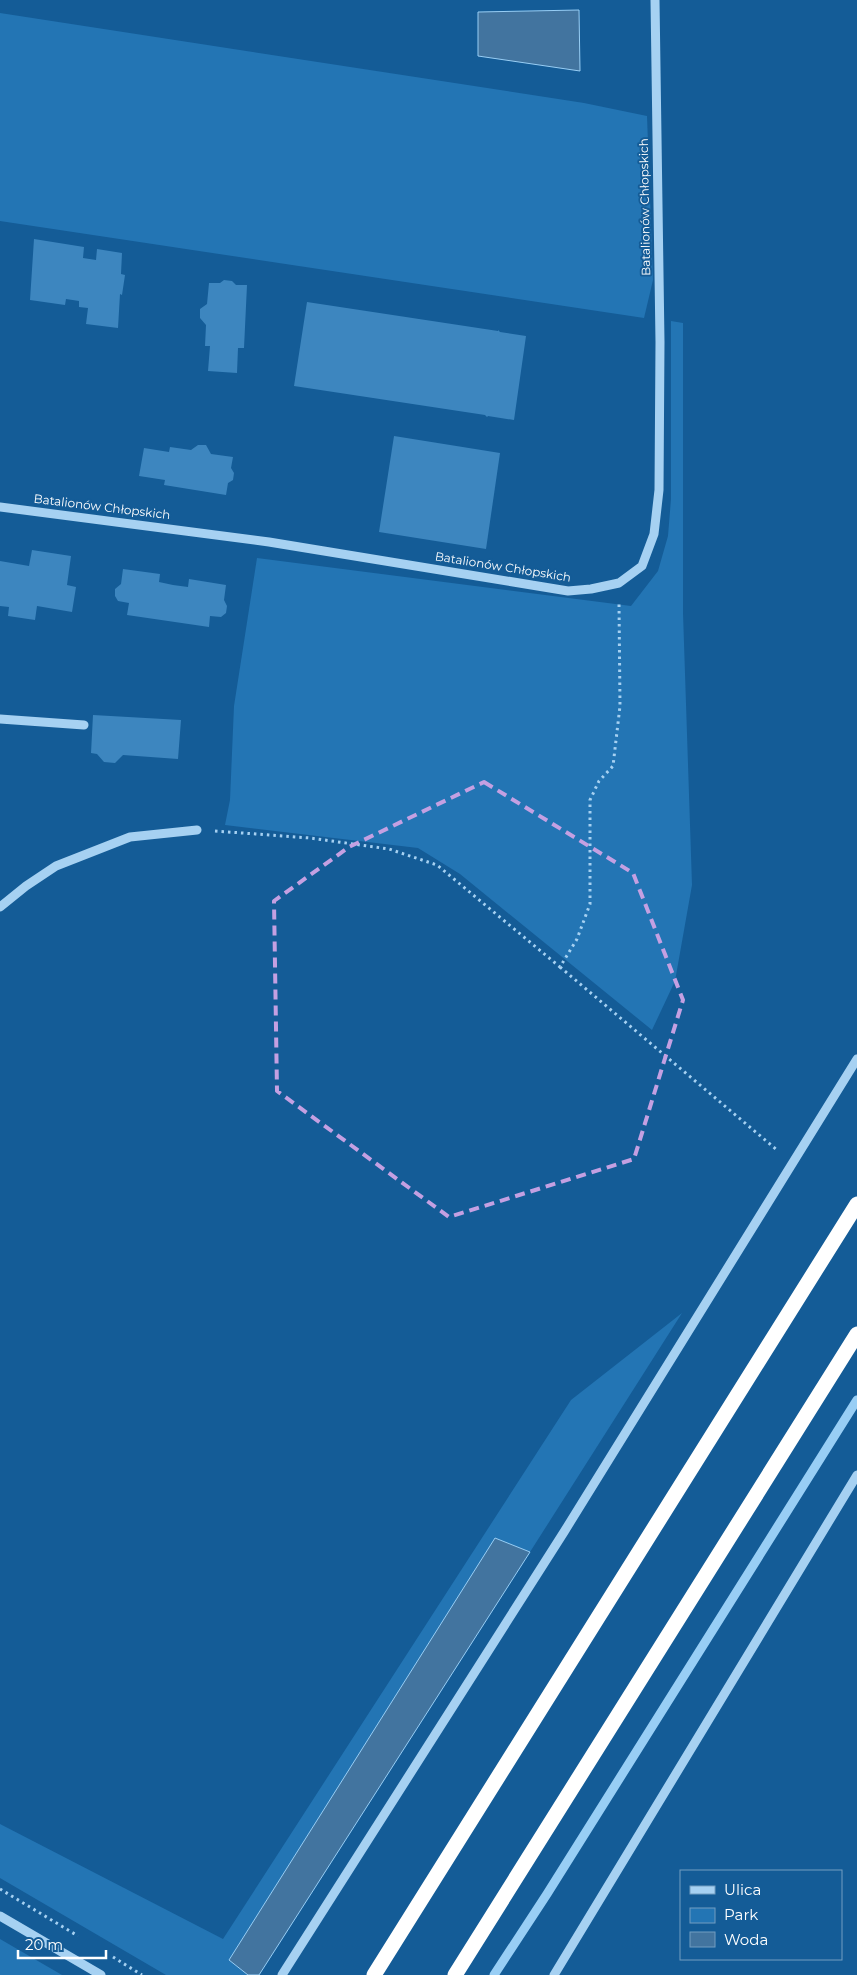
<svg xmlns="http://www.w3.org/2000/svg" width="857" height="1975" viewBox="0 0 857 1975" font-family="Montserrat,sans-serif">
<rect width="100%" height="100%" fill="#145c97"/>
<!-- green -->
<g fill="#2375b4">
<path d="M0,13l584,90 63,13 6,164 -9,38 -644,-97z"/>
<path d="M671,321l12,2v290l9,272 -17,96 -23,49 -192,-156 -42,-26 -193,-23 5,-25 4,-94 23,-148 374,48 27,-35 10,-35 3,-37z"/>
<path d="M682,1313l-152,239 -35,-13 -266,421 19,15h-82l-166,-97v-54l223,115 348,-539z"/>
<path d="M0,1939l62,36h-62z"/>
</g>
<!-- water -->
<g fill="#42749f" stroke="#98cef5">
<path d="M579,10l1,61 -102,-15v-44z"/>
<path d="M495,1538l35,14 -271,423h-11l-19,-15z"/>
</g>
<g fill="none" stroke-linecap="round" stroke-linejoin="round">
<!-- stream -->
<path stroke="#98cef5" stroke-width="9" d="M494,1975l53,-81 310,-494"/>
</g>
<!-- building -->
<g fill="#3d86bf">
<path d="M34,239l50,8 -1,11 13,2 1,-11 25,4 -1,21 4,1 -3,20 -2,-1 -2,34 -32,-4 2,-16 -9,-1v-6l-13,-2 -1,6 -35,-5z"/>
<path d="M224,280l8,1 4,4h11l-3,63h-6l-1,25 -29,-2 2,-25h-5l1,-21 -6,-7v-9l7,-5 2,-21h11z"/>
<path d="M307,302l191,29v-1l2,2 26,4 -12,84 -26,-4 -1,1 -2,-2 -191,-29z"/>
<path d="M394,436l106,17 -14,96 -107,-17z"/>
<path d="M198,445h8l5,9 22,3 -2,11 3,5 -1,7 -5,3 -2,12 -62,-10 1,-5 -26,-4 5,-28 25,4 1,-5 21,3z"/>
<path d="M32,550l39,6 -4,29 9,2 -4,25 -35,-6 -2,14 -27,-4 1,-9 -9,-1v-45l29,5z"/>
<path d="M123,569l37,5 -1,8 14,3 15,2 1,-8 37,6 -2,15 3,6 -1,7 -5,4 -11,-1 -1,11 -82,-12 2,-12 -11,-2 -3,-5v-7l6,-5z"/>
<path d="M93,715l88,5 -3,39 -55,-4 -8,8 -11,-1 -7,-8 -6,-1z"/>
</g>
<g fill="none" stroke-linecap="round" stroke-linejoin="round">
<!-- path -->
<g stroke="#a6d1f2" stroke-width="3" stroke-dasharray="2.5 4" stroke-linecap="butt">
<path d="M215,831l95,7 79,11 48,16 123,102 17,-28 13,-35v-104l9,-19 14,-15 7,-60 -1,-103"/>
<path d="M560,967l217,183"/>
<path d="M0,1889l78,47"/>
<path d="M113,1957l29,18"/>
</g>
<!-- minor -->
<g stroke="#a6d1f2" stroke-width="9">
<path d="M0,507l269,35 299,49 23,-2 28,-6 23,-17 12,-32 5,-44 1,-148 -5,-342"/>
<path d="M0,719l84,6"/>
<path d="M0,907l26,-21 30,-20 74,-29 67,-7"/>
<path d="M0,1916l101,59"/>
<path d="M282,1975l282,-443 293,-473"/>
<path d="M554,1975l303,-500"/>
</g>
<!-- highway -->
<g stroke="#fff" stroke-width="15">
<path d="M374,1975l483,-771"/>
<path d="M455,1975l402,-641"/>
</g>
</g>
<!-- marked area -->
<path fill="none" stroke="#c4a0e2" stroke-width="4" stroke-dasharray="10 6" stroke-linejoin="round" d="M484,782l149,91 50,127 -49,159 -185,58 -172,-126 -3,-190 75,-54z"/>
<g text-anchor="middle" stroke-width="4" stroke-linejoin="round" paint-order="stroke">
<!-- street labels -->
<g font-size="12" fill="#fff" stroke="#145c97">
<text transform="translate(645 207) rotate(-91)" y="4">Batalionów Chłopskich</text>
<text transform="translate(102 507) rotate(7)" y="4">Batalionów Chłopskich</text>
<text transform="translate(503 567) rotate(9)" y="4">Batalionów Chłopskich</text>
</g>
</g>
<!-- legend -->
<rect x="680" y="1870" width="162" height="90" fill="#145c97" stroke="#729dc1"/>
<rect x="690" y="1886" width="25" height="8" fill="#a6d1f2" stroke="#729dc1"/>
<text x="724" y="1895" font-size="15" fill="#ffffff">Ulica</text>
<rect x="690" y="1908" width="25" height="15" fill="#2375b4" stroke="#729dc1"/>
<text x="724" y="1920" font-size="15" fill="#ffffff">Park</text>
<rect x="690" y="1932" width="25" height="15" fill="#42749f" stroke="#729dc1"/>
<text x="724" y="1945" font-size="15" fill="#ffffff">Woda</text>
<!-- scale -->
<path d="M18 1950v8h88v-8" fill="none" stroke="#ffffff" stroke-width="2.5"/>
<text x="25" y="1950" font-size="15" fill="#ffffff" stroke="#145c97" stroke-width="4" paint-order="stroke">20 m</text>
</svg>
